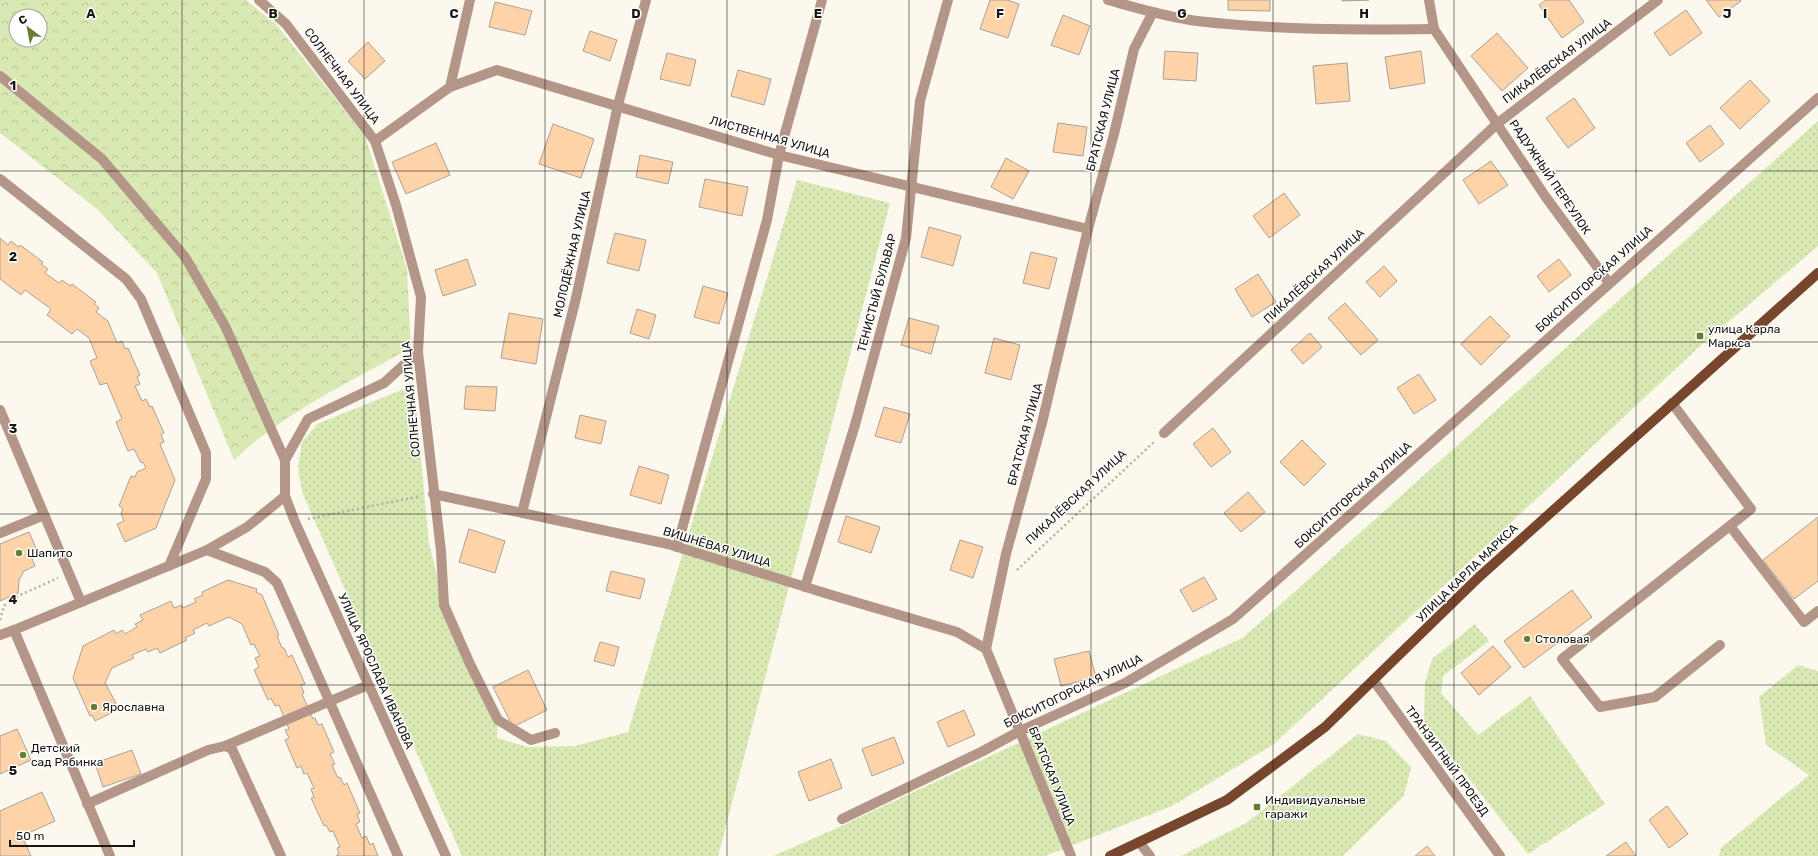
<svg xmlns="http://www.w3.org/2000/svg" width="1818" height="856" viewBox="0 0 1818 856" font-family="Rubik,sans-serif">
<defs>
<pattern id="grass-dots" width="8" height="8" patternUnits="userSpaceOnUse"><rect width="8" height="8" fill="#d9e9b4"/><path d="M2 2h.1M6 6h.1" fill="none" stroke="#bac79a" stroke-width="1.8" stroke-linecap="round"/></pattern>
<pattern id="forest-crowns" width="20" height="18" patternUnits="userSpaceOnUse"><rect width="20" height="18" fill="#d9e9b4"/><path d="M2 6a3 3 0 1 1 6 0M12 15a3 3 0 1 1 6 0" fill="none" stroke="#bac79a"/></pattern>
</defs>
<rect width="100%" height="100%" fill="#fcf8ed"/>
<!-- grass -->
<g fill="url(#grass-dots)">
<path d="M1818,121v125l-118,100 -426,398 -102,62 -127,50h-272l64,-28 407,-191z"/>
<path d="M797,180l93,23 -172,653h-256l-160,-364 -4,-24 4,-26 15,-18 97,-39 15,159 19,75 50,101 -1,18 30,9 48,-1 53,-14z"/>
<path d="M1475,624l14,17 -46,35 -2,17 37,42 52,-39 75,108 -77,50 -104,-133 1,-39 7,-23z"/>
<path d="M1798,665l20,6v185h-99l2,-8 88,-73 -43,-30 -7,-48z"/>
<path d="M1358,734l28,7 25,26 -7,29 -61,60h-162l65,-33z"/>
</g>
<!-- forest -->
<path fill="url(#forest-crowns)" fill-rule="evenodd" d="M0,0h246l30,24 89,112 42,133 4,79c-61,34 -126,64 -177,112l-77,-187 -60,-64 -97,-76zM16,16h24v24h-24z"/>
<!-- building -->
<g fill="#fed3a8" stroke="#a9a29a">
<path d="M990,0h17l12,4 -11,34 -28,-9z"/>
<path d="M1228,0h42v11l-42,-1z"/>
<path d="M1342,0h27l-27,1z"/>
<path d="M1546,0h23l15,22 -22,16 -23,-33z"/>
<path d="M1706,0h34l1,1 -22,16z"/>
<path d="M495,2l37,9 -7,24 -36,-8z"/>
<path d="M1686,10l16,23 -32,23 -16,-23z"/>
<path d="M1063,15l27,11 -11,29 -28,-10z"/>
<path d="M590,31l27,9 -7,21 -27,-10z"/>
<path d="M1497,33l31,35 -26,23 -31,-35z"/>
<path d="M368,42l17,19 -20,18 -17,-18z"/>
<path d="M1165,51l33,2 -2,28 -33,-2z"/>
<path d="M1421,51l4,32 -35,6 -5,-32z"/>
<path d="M667,53l29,7 -6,26 -30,-7z"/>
<path d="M1347,63l3,38 -34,3 -3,-38z"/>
<path d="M738,70l33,9 -7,26 -33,-9z"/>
<path d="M1750,80l20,21 -30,28 -20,-21z"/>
<path d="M1574,98l21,30 -27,20 -22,-30z"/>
<path d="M1058,123l29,4 -4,29 -30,-4z"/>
<path d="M553,124l41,15 -13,39 -42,-14z"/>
<path d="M1710,125l14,19 -24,18 -14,-19z"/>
<path d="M436,143l14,32 -44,19 -14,-32z"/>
<path d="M640,155l33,7 -5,22 -32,-7z"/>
<path d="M1006,158l23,13 -16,28 -22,-12z"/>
<path d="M1491,161l17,24 -29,19 -16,-24z"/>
<path d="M705,179l43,8 -6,29 -43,-9z"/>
<path d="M1284,193l16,22 -31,23 -16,-22z"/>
<path d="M929,227l32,9 -8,30 -32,-9z"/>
<path d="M615,233l31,7 -7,31 -32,-8z"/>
<path d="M0,238l8,7 3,-4 7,6 2,-2 23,17 -2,2 7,5 -3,4 14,10 3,-3 8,6 2,-2 24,18 -2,2 5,4 -3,4 12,9 9,22 5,-2 3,8 3,-1 12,27 -3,2 3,7 -5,2 7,15 4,-2 4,8 2,-1 12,27 -3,2 3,7 -4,2 15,36 -19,48 -31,14 -8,-18 7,-3 -3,-7 2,-6 -4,-2 12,-30 4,1 2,-5 9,-4 -3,-6 -2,1 -7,-14 -6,2 -12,-29 6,-3 -15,-36 -7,2 -10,-24 7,-3 -8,-20 -12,-9 -5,5 -25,-19 4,-6 -26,-19 -4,5 -21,-16z"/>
<path d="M1031,252l26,6 -8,31 -26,-6z"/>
<path d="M467,259l9,26 -33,11 -8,-26z"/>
<path d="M1559,259l12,16 -22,17 -12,-16z"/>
<path d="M1384,266l13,15 -17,16 -14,-15z"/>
<path d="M1258,274l18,28 -24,15 -17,-28z"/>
<path d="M703,286l25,7 -9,31 -25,-7z"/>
<path d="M1345,303l33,37 -17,15 -33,-37z"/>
<path d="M637,309l19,6 -7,24 -19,-6z"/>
<path d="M509,313l34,6 -7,45 -35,-6z"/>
<path d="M1490,316l20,20 -29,29 -20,-21z"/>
<path d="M909,318l30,8 -8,28 -30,-9z"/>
<path d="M1310,333l12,14 -19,17 -12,-14z"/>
<path d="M994,338l26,7 -9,35 -26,-7z"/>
<path d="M1419,374l17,26 -22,14 -17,-26z"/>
<path d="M466,386l31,1 -2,24 -31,-2z"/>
<path d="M884,407l26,7 -9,29 -26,-7z"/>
<path d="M580,415l26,6 -5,23 -26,-6z"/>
<path d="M1213,428l18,24 -20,15 -18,-23z"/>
<path d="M1302,440l24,24 -22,22 -24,-24z"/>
<path d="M639,466l30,9 -8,29 -31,-9z"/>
<path d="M1248,492l17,20 -24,20 -17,-19z"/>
<path d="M846,516l34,11 -9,26 -33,-11z"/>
<path d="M1818,517v64l-24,18 -31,-39z"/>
<path d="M469,529l36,12 -10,32 -36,-11z"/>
<path d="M29,532l7,16 -7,3 6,15 -11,5 -5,9 -1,13 -18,8v-57z"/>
<path d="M960,540l23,7 -10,31 -23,-8z"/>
<path d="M611,571l34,8 -5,20 -34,-8z"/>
<path d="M1204,577l13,22 -24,13 -13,-22z"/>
<path d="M228,580l29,9 -1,3 6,3 17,40 -2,1 5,12h2l4,9 4,-2 13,29 -4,1 3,8 -2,1 11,25 2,-1 3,7 4,-1 12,28 -4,2 5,10 -3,1 6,13 2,-1 4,8 3,-2 13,30 -3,1 3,8 -4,2 6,14 4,-2 4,9 3,-2 5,13h-42l3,-2 -2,-6 3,-1 -7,-16 -3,1 -4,-7 -2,1 -13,-28 3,-1 -3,-8 3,-1 -7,-15 -3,1 -3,-8 -4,2 -12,-28 4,-2 -4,-8 4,-1 -10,-24 -4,1 -4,-8 -3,2 -14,-30 5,-3 -4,-9 5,-2 -6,-12 -3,1 -9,-21 -13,-7 -20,9 -2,-3 -14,7 2,3 -10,5 2,2 -27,13 -3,-5 -9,4 -2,-3 -14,6 2,3 -22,10 -7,15 11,20 -4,2 3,6 -20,10 -3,-6 -2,1 -17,-38 10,-32 31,-16 2,4 6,-4 3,4 12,-7 -2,-3 8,-4 -3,-5 31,-14 3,7 8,-3 1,3 13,-6 -2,-3 9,-4 -1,-3z"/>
<path d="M1572,590l20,27 -68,51 -20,-27z"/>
<path d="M600,642l19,5 -5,19 -20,-5z"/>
<path d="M1493,646l18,21 -32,28 -18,-22z"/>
<path d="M1089,651l7,26 -35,9 -7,-27z"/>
<path d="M528,670l19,40 -34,17 -20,-40z"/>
<path d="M964,710l11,25 -27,12 -11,-25z"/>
<path d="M17,729l14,31 -31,14v-38z"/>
<path d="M894,737l10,26 -32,13 -10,-27z"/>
<path d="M132,750l9,24 -38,13 -8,-24z"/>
<path d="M831,759l11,29 -33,13 -11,-29z"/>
<path d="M42,792l13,29 -33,15 9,20h-31v-45z"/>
<path d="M1667,806l21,28 -19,14 -20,-28z"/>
<path d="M1626,842l10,14h-30z"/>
<path d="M1427,846l8,10h-20l11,-9z"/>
</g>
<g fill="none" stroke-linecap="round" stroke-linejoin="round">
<!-- path -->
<g stroke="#b2afa6" stroke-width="2.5" stroke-dasharray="2 3" stroke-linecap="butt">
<path d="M308,519l113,-23"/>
<path d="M1017,570l138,-129"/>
<path d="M0,620l4,-14 5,-6 49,-22"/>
</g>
<!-- minor -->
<g stroke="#b49688" stroke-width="10">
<path d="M259,0l27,24 89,117 21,64 25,92 -3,55 23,199 3,54 26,59 28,56 33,20 24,-7"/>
<path d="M1108,0c29,8 59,17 89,21 78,9 158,9 237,8"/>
<path d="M1429,0l5,29 111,167 64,87"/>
<path d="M0,76l102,83 83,98 40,69 60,134v36l10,26 151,334"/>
<path d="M450,87l47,-17 282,85 309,74"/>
<path d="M375,141l75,-54 20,-87"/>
<path d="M0,179l126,100 15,20 65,154v26l-37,87"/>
<path d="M1672,403l79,106 -189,150 38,48 55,-10 65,-52"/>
<path d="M0,410l81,192"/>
<path d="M1164,433l334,-310 160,-123"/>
<path d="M285,460l23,-41 76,-36 34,-31"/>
<path d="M433,494l235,50 160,50 129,38 29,17"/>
<path d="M522,513l54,-215 42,-193 28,-105"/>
<path d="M1730,526l74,96 14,-11"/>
<path d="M0,533l44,-18"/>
<path d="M677,547l90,-327 12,-65 43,-155"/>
<path d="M207,550l40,-23 38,-31"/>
<path d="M805,587l50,-162 51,-187 14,-137 28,-101"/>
<path d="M0,635l14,-5"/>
<path d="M1374,681l126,175"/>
<path d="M225,746l143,-61"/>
<path d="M87,804l121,-54 17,-4 7,3 49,107"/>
<path d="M842,819l141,-68 37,-20 105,-48 108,-64 585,-521"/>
<path d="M1139,842l11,14"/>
<path d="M110,856l-96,-226 193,-80 58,22 12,11 121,273"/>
<path d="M1071,856l-85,-207 20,-95 36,-131 46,-194 26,-95 20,-85 19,-37"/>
</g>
<!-- major -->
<path stroke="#78462c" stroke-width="10" d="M1110,856l117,-56 98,-73 154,-150 339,-304"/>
</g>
<!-- grid -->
<path fill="none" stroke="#181613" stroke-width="1" stroke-opacity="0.55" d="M182,0v856M364,0v856M545,0v856M727,0v856M909,0v856M1091,0v856M1273,0v856M1454,0v856M1636,0v856M0,171h1818M0,342h1818M0,514h1818M0,685h1818"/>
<!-- markers -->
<g fill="#647f34" stroke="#fff" stroke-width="1.5">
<rect x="1696" y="332" width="8" height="8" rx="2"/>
<circle cx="19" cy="553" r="4"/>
<circle cx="1527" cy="639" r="4"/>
<circle cx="94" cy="707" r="4"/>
<circle cx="23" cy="755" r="4"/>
<rect x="1253" y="803" width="8" height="8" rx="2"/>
</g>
<g text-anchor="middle" stroke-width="3" stroke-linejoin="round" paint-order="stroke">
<!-- street labels -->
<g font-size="12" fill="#181613" stroke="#fff">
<text transform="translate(1557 61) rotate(-37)" y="4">ПИКАЛЁВСКАЯ УЛИЦА</text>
<text transform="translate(342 76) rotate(53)" y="4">СОЛНЕЧНАЯ УЛИЦА</text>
<text transform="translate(1103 120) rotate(-76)" y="4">БРАТСКАЯ УЛИЦА</text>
<text transform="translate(770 137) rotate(16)" y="4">ЛИСТВЕННАЯ УЛИЦА</text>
<text transform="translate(1550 177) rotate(56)" y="4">РАДУЖНЫЙ ПЕРЕУЛОК</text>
<text transform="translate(572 254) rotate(-77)" y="4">МОЛОДЁЖНАЯ УЛИЦА</text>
<text transform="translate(1314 276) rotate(-43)" y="4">ПИКАЛЁВСКАЯ УЛИЦА</text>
<text transform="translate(1594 279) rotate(-42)" y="4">БОКСИТОГОРСКАЯ УЛИЦА</text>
<text transform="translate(877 293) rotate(-75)" y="4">ТЕНИСТЫЙ БУЛЬВАР</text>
<text transform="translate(411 399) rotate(-95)" y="4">СОЛНЕЧНАЯ УЛИЦА</text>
<text transform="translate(1025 434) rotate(-75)" y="4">БРАТСКАЯ УЛИЦА</text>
<text transform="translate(1353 495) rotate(-42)" y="4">БОКСИТОГОРСКАЯ УЛИЦА</text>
<text transform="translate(1076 497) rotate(-43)" y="4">ПИКАЛЁВСКАЯ УЛИЦА</text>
<text transform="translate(717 547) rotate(17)" y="4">ВИШНЁВАЯ УЛИЦА</text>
<text transform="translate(1467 573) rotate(-44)" y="4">УЛИЦА КАРЛА МАРКСА</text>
<text transform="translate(376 671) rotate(66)" y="4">УЛИЦА ЯРОСЛАВА ИВАНОВА</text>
<text transform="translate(1073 691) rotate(-26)" y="4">БОКСИТОГОРСКАЯ УЛИЦА</text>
<text transform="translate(1447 761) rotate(54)" y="4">ТРАНЗИТНЫЙ ПРОЕЗД</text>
<text transform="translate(1052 776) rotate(68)" y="4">БРАТСКАЯ УЛИЦА</text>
</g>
<!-- poi labels -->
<g font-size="12" fill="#181613" stroke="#fff" text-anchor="start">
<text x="1708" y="333">улица Карла<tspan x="1708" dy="14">Маркса</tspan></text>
<text x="27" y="557">Шапито</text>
<text x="1535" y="643">Столовая</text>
<text x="102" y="711">Ярославна</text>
<text x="31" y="752">Детский<tspan x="31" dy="14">сад Рябинка</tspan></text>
<text x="1265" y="804">Индивидуальные<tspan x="1265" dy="14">гаражи</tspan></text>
</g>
</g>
<g font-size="13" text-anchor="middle" font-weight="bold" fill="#181613" stroke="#fff" stroke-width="3" stroke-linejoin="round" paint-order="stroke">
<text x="91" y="18">A</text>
<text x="273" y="18">B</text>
<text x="454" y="18">C</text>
<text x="636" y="18">D</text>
<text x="818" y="18">E</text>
<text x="1000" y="18">F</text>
<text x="1182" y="18">G</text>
<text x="1364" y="18">H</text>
<text x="1545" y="18">I</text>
<text x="1727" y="18">J</text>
<text x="13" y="90">1</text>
<text x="13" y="261">2</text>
<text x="13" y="433">3</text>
<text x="13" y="604">4</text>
<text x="13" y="775">5</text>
</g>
<!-- north arrow -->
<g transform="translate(28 28) rotate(328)"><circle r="19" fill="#ffffff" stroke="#a3a2a1"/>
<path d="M0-3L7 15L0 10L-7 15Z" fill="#647f34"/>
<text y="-6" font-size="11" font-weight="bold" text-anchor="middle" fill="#181613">С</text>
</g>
<!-- scale -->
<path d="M10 840v6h124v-6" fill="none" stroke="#181613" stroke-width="2"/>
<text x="16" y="840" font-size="12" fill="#181613" stroke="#ffffff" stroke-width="3" paint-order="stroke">50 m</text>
</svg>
